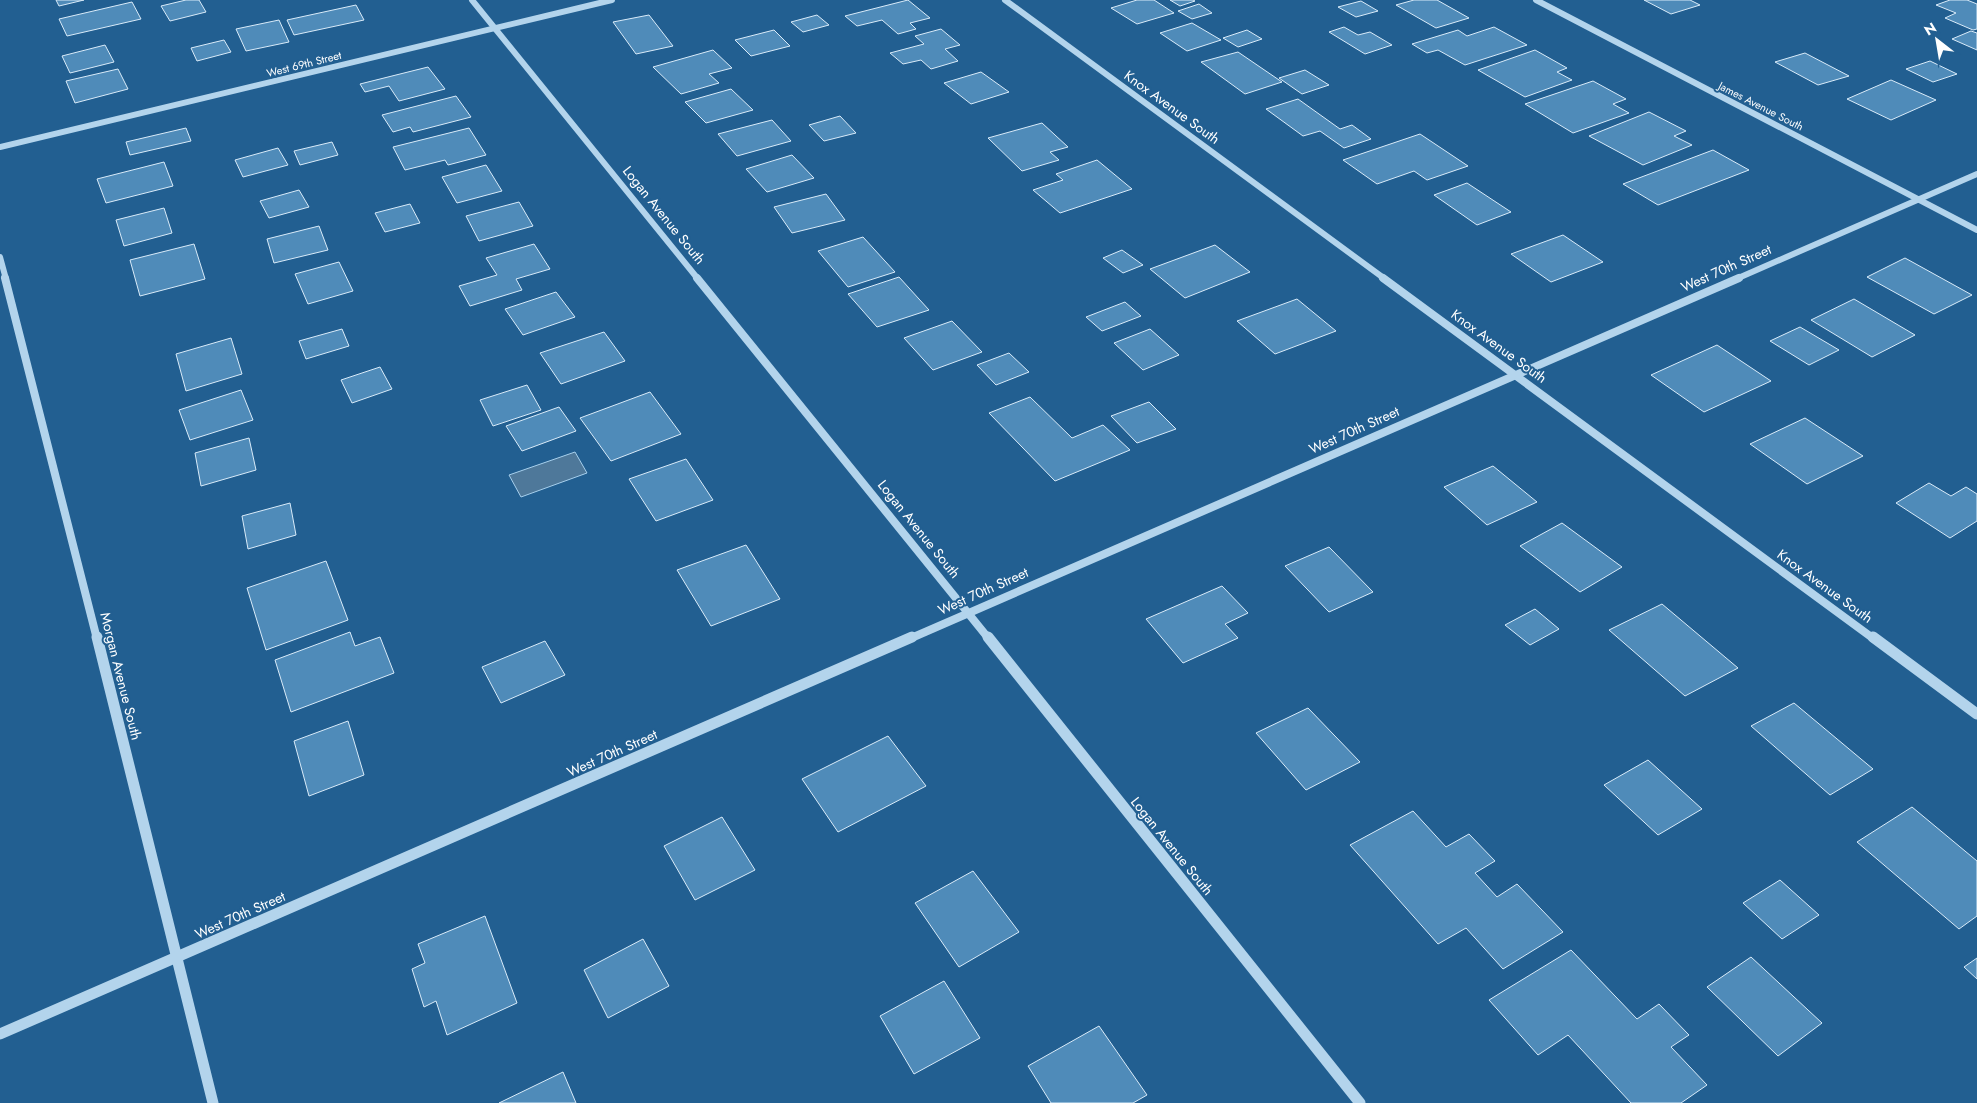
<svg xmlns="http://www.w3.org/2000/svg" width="1977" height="1103" viewBox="0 0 1977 1103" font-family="Jost,sans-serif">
<rect width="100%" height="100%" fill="#225f91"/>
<!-- water -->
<path fill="#4e789a" stroke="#a7d0ed" d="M575,452l12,21 -66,24 -12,-22z"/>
<!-- building -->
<g fill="#4f8bb9" stroke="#d9ebf9">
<path d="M56,0h28l-25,6z"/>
<path d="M186,0h13l7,12 -36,9 -9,-15z"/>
<path d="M908,0l22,18 -20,5 6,6 -18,5 -16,-14 -25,6 -12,-10z"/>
<path d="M1137,0h17l20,13 -37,11 -26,-16z"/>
<path d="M1170,0h23l2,1 -15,5z"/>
<path d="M1414,0h23l32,18 -33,10 -40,-23z"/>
<path d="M1644,0h46l10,5 -29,9z"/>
<path d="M1950,0h17l10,4v25l-4,1 -28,-12 11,-5 -20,-8z"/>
<path d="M1361,1l17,10 -22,6 -18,-10z"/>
<path d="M132,2l9,17 -74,17 -8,-17z"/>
<path d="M1199,4l13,9 -20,6 -14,-8z"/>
<path d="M356,5l8,15 -70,15 -7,-15z"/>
<path d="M649,15l24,31 -37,8 -23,-32z"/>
<path d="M817,15l12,10 -26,7 -12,-10z"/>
<path d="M279,20l10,22 -43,9 -10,-22z"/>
<path d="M1192,23l29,17 -34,11 -27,-18z"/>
<path d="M1344,27l14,8 12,-3 22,13 -27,9 -36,-22z"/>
<path d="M1494,27l33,18 -62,20 -27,-15 -11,3 -15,-9 46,-14 9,6z"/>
<path d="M941,29l19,16 -15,4 13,12 -27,8 -10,-9 -18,4 -13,-11 34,-9 -9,-8z"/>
<path d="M774,30l16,16 -39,10 -16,-16z"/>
<path d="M1247,30l15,9 -24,8 -15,-9z"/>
<path d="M1971,31l6,2v17l-25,-11z"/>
<path d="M224,40l7,12 -34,9 -6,-13z"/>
<path d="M105,45l9,17 -44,11 -8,-17z"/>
<path d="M713,50l19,18 -23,6 10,9 -38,11 -28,-27z"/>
<path d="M1535,50l32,18 -10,4 15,8 -47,17 -47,-27z"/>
<path d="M1238,52l44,30 -37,12 -44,-32z"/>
<path d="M1805,53l44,23 -31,9 -43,-23z"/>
<path d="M1930,61l27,13 -24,8 -27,-13z"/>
<path d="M428,67l17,22 -46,12 -10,-15 -24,6 -5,-8z"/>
<path d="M118,69l10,20 -53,14 -9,-22z"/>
<path d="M1305,70l24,15 -27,9 -23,-16z"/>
<path d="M981,72l28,20 -38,12 -27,-21z"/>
<path d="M1891,80l45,20 -45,20 -44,-21z"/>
<path d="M1593,81l33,18 -13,5 16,9 -56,20 -48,-29z"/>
<path d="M731,89l22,21 -47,13 -21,-21z"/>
<path d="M456,96l15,21 -58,15 -3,-5 -17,5 -11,-17z"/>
<path d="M1298,99l42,30 12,-4 19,14 -27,9 -24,-17 -17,5 -37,-27z"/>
<path d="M1649,112l37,19 -12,5 18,9 -49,20 -54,-29z"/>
<path d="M840,116l16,17 -32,8 -15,-16z"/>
<path d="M772,120l19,21 -54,15 -19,-22z"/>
<path d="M1042,123l26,24 -18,5 9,8 -37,11 -34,-33z"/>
<path d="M186,128l5,13 -61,14 -4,-13z"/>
<path d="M469,128l17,27 -38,10 -3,-5 -40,10 -12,-23z"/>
<path d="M1420,134l48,32 -41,14 -13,-9 -37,13 -34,-24z"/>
<path d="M332,142l6,13 -38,10 -6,-14z"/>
<path d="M278,148l10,17 -45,12 -8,-17z"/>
<path d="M1713,150l36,20 -91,35 -35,-21z"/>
<path d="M792,155l22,23 -47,14 -21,-23z"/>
<path d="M1097,160l35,29 -72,24 -27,-23 30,-10 -7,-6z"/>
<path d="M164,162l9,24 -67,17 -9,-24z"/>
<path d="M486,165l16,26 -45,12 -15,-26z"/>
<path d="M1467,183l44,29 -34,13 -43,-30z"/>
<path d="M299,190l10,17 -40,11 -9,-17z"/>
<path d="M826,194l19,26 -53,13 -18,-26z"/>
<path d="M519,202l14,24 -54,15 -13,-25z"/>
<path d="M410,204l10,19 -35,9 -10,-19z"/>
<path d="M164,208l8,25 -48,13 -8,-26z"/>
<path d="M319,226l9,24 -54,13 -7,-24z"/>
<path d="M1563,235l40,27 -52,20 -40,-28z"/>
<path d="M863,237l32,35 -47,15 -30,-36z"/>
<path d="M194,244l11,35 -65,17 -10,-36z"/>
<path d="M534,244l16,25 -34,10 6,11 -52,16 -11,-20 38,-11 -11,-17z"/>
<path d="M1215,245l35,27 -65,26 -35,-29z"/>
<path d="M1122,250l21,15 -20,8 -20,-15z"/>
<path d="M1905,258l67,37 -38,19 -67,-37z"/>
<path d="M339,262l14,29 -45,13 -13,-30z"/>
<path d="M899,277l30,33 -52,17 -29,-33z"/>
<path d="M556,292l19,25 -52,18 -18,-26z"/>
<path d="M1297,299l39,32 -61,23 -38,-33z"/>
<path d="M1854,299l61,36 -43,22 -61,-37z"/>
<path d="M1125,302l16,14 -39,15 -16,-14z"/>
<path d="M952,321l30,31 -49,18 -29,-32z"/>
<path d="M1800,327l39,23 -30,15 -39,-24z"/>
<path d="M342,329l7,17 -43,13 -7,-18z"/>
<path d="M1150,329l29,26 -36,15 -29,-27z"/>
<path d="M604,332l21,29 -64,23 -21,-31z"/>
<path d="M231,338l11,36 -56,17 -10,-37z"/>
<path d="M1717,345l54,36 -67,31 -53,-37z"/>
<path d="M1009,353l20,19 -33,13 -19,-20z"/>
<path d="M380,367l12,22 -40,14 -11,-23z"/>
<path d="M527,385l14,25 -48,16 -13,-26z"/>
<path d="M241,390l12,30 -63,20 -11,-30z"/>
<path d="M650,392l31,42 -70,27 -31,-43z"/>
<path d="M1030,397l42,41 31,-13 27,25 -75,31 -66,-68z"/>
<path d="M1149,402l27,27 -39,14 -26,-27z"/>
<path d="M559,407l17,24 -54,20 -16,-25z"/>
<path d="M1805,418l58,38 -56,28 -57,-40z"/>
<path d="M249,438l7,32 -55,16 -6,-33z"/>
<path d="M686,459l27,41 -57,21 -27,-42z"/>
<path d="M1493,466l44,36 -50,23 -43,-38z"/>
<path d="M1929,483l22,13 15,-9 11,7v27l-27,17 -54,-35z"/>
<path d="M290,503l6,32 -48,14 -6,-33z"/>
<path d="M1562,523l60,44 -42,25 -60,-46z"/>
<path d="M746,545l34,54 -69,27 -34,-56z"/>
<path d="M1329,547l44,45 -44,20 -44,-46z"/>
<path d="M326,561l22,59 -82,30 -19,-62z"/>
<path d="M1222,586l26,27 -23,11 13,14 -55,25 -37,-44z"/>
<path d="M1662,604l76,64 -53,28 -76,-66z"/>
<path d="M1535,609l24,20 -29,16 -25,-20z"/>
<path d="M350,632l5,14 25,-9 14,36 -103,39 -16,-52z"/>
<path d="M545,641l20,34 -64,28 -19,-36z"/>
<path d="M1794,703l79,66 -43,26 -79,-69z"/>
<path d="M1308,708l52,54 -54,28 -50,-57z"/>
<path d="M348,721l16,54 -55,21 -15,-55z"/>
<path d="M888,736l38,50 -88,46 -36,-53z"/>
<path d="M1648,760l54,49 -44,26 -54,-50z"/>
<path d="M1912,807l65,54v55l-18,13 -102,-87z"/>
<path d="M1413,811l33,36 23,-13 26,27 -20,12 22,24 20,-13 46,48 -60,37 -37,-41 -28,16 -88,-99z"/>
<path d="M722,817l33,53 -60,30 -31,-54z"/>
<path d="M973,871l46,61 -60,35 -44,-64z"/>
<path d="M1780,880l39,35 -37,24 -39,-36z"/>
<path d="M485,916l32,87 -70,32 -11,-34 -12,6 -12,-38 13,-6 -7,-19z"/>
<path d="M643,939l26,47 -61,32 -24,-48z"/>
<path d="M1571,950l66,69 22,-15 30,31 -18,12 36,38 -26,18h-50l-63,-68 -30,20 -49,-55z"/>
<path d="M1751,957l71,66 -44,33 -71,-69z"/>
<path d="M1977,958v21l-13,-12z"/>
<path d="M944,981l36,57 -66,36 -34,-58z"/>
<path d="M1099,1026l48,69 -14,8h-82l-23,-37z"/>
<path d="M563,1072l13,31h-77z"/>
</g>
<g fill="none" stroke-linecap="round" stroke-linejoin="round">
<!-- minor-far2 -->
<g stroke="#b3d4ec" stroke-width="6">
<path d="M472,0l226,279"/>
<path d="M1005,0l380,279"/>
<path d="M1536,0l441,230"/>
<path d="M0,147l612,-147"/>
<path d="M0,257l6,22"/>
<path d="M1736,279l241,-105"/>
</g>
<!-- minor-far1 -->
<g stroke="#b3d4ec" stroke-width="8">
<path d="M5,278l92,361"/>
<path d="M697,278l292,361"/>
<path d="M1383,278l491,361"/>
<path d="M909,639l830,-361"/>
</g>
<!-- minor -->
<g stroke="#b3d4ec" stroke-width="11">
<path d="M97,637l116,466"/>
<path d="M988,637l372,466"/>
<path d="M1873,637l104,77"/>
<path d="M0,1034l912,-397"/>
</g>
</g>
<g text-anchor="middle" stroke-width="4" stroke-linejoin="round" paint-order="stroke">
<!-- far-street labels -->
<g font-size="11" fill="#fff" stroke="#225f91">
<text transform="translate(304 64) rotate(-14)" y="4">West 69th Street</text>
<text transform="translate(1761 106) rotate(27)" y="4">James Avenue South</text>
</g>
<!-- street labels -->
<g font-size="14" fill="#fff" stroke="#225f91">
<text transform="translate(1172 107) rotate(36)" y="5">Knox Avenue South</text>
<text transform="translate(664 215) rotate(51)" y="5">Logan Avenue South</text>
<text transform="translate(1726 268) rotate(-24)" y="5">West 70th Street</text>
<text transform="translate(1499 346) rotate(36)" y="5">Knox Avenue South</text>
<text transform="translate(1354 430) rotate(-24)" y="5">West 70th Street</text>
<text transform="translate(919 529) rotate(51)" y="5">Logan Avenue South</text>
<text transform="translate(1825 586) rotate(36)" y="5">Knox Avenue South</text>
<text transform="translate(983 591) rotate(-24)" y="5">West 70th Street</text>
<text transform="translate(121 676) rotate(76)" y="5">Morgan Avenue South</text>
<text transform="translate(612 753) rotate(-24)" y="5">West 70th Street</text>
<text transform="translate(1172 846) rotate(51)" y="5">Logan Avenue South</text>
<text transform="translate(240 915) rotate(-24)" y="5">West 70th Street</text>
</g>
</g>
<!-- north arrow -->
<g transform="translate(1937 40) rotate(329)" stroke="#225f91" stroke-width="4" paint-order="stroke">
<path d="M0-4L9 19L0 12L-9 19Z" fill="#ffffff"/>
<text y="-8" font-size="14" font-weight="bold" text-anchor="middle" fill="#ffffff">N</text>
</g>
</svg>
